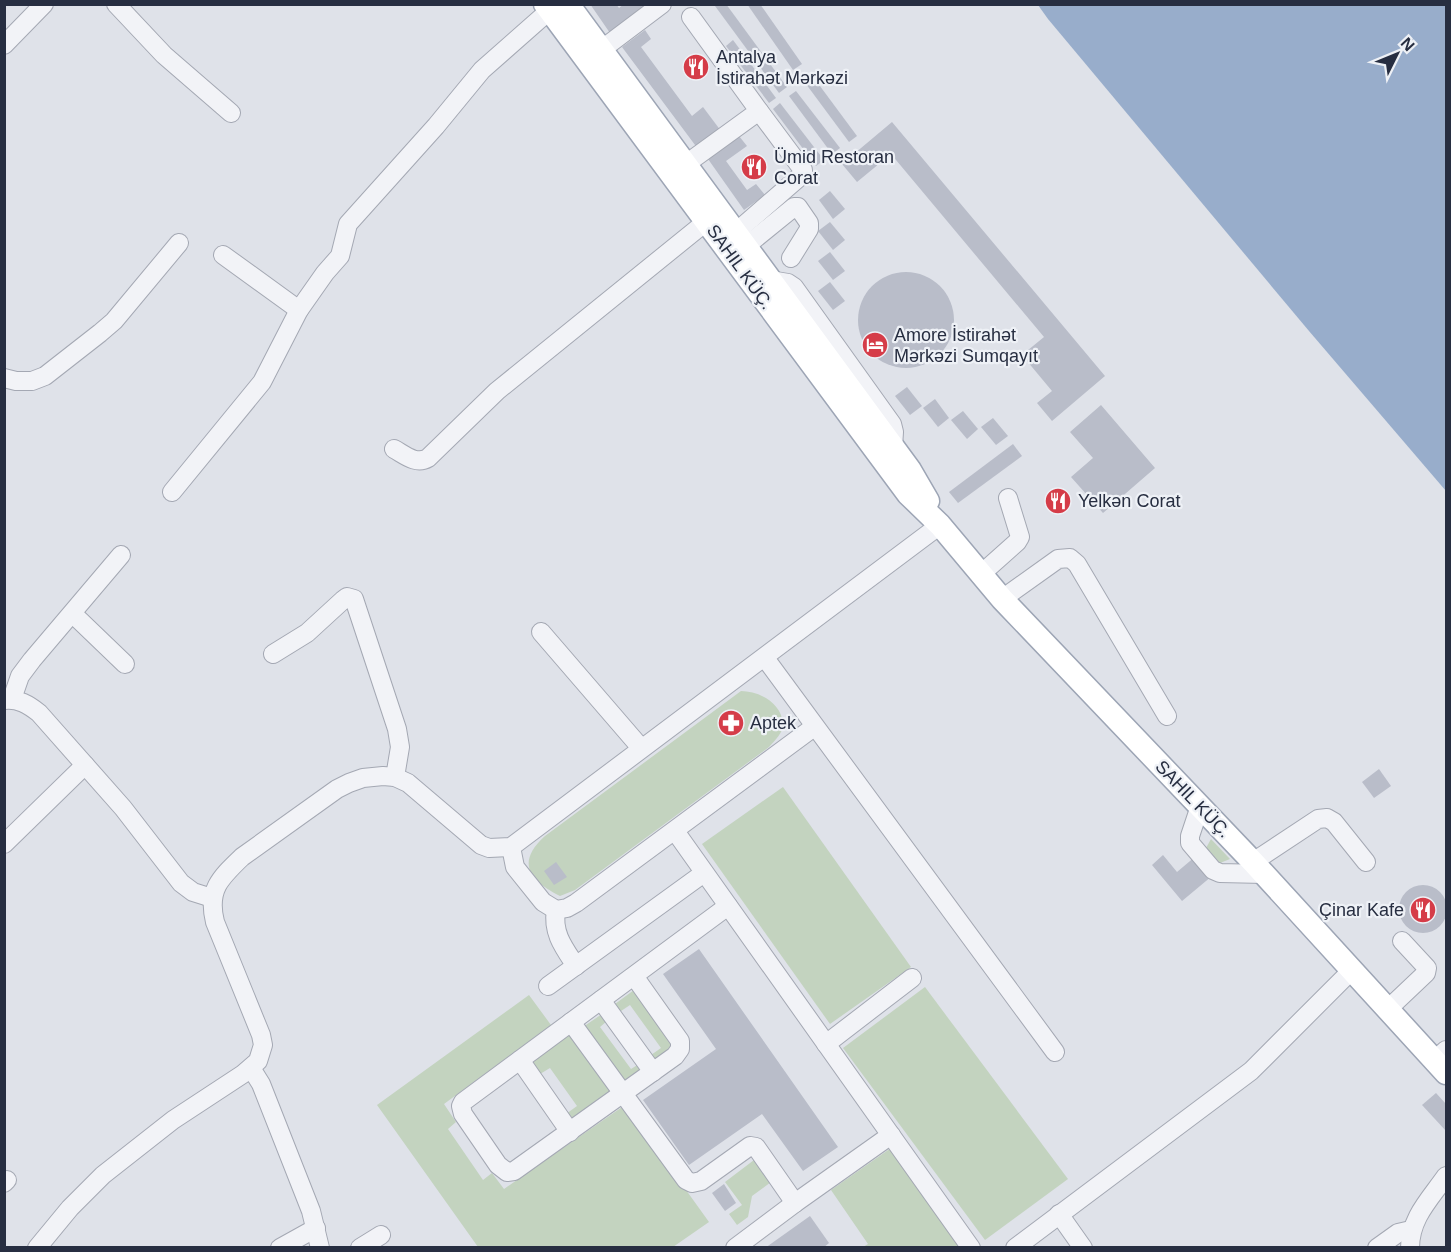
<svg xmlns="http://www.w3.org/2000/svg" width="1451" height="1252" viewBox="0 0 1451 1252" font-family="Arial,sans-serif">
<rect width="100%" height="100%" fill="#dfe2e9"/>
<!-- green -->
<g fill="#c3d3bf">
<path d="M741,691c17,0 40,11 42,32 1,9 -8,17 -14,24l-194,143 -15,6c-30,-15 -45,-33 -15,-60z"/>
<path d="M783,787l128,180 -81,57 -128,-180z"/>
<path d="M1211,839l19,20 -10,4 -14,-15z"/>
<path d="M925,987l143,192 -83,61 -142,-192z"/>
<path d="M634,990l43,58 -21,15 -5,-8 10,-7 -31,-43 -9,6 -6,-7z"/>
<path d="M529,995l22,30 -107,79 12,18 -8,7 35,51 9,-7 12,16 121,-84 84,117 -36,25h-195l-101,-142z"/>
<path d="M602,1014l5,7 -7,6 31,42 8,-5 5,7 -19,14 -42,-58z"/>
<path d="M572,1033l43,61 -42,29 -7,-9 11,-8 -27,-38 -10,6 -8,-12z"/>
<path d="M891,1148l70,99h-98l5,-3 -37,-54z"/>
<path d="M754,1160l17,22 -19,14 -4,21 -11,8 -8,-11 13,-9 -17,-23z"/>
</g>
<!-- water -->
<path fill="#98adcb" d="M1038,5h408v486l-137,-160 -261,-312z"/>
<!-- building -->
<g fill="#b9bdc9">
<path d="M590,4h26l3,4 5,-4h27l-41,29z"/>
<path d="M716,4h10l61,83 -8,6 -64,-87z"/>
<path d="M747,4h13l42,60 -9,6z"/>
<path d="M645,30l6,9 -10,8 51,69 11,-9 18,24 -23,18 -76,-102z"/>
<path d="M733,40l43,58 -7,5 -43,-57z"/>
<path d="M814,78l43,58 -8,6 -43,-58z"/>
<path d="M796,91l44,57 -8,6 -43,-58z"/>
<path d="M780,103l44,57 -8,6 -43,-57z"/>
<path d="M892,122l213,254 -53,45 -15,-18 15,-12 -30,-36 22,-18 -153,-183 -34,28 -15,-18z"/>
<path d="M739,136l8,10 -21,15 21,29 9,-6 9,11 -21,15 -36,-51z"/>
<path d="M830,191l15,18 -12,10 -14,-19z"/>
<path d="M830,222l15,18 -12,10 -15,-19z"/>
<path d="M830,252l15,19 -12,9 -15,-19z"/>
<circle cx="906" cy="320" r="48"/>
<path d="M830,282l15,19 -12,9 -15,-19z"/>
<path d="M907,387l15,19 -12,9 -15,-19z"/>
<path d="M935,399l14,19 -11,9 -15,-19z"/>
<path d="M1101,405l54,63 -52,45 -32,-36 22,-19 -23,-26z"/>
<path d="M963,411l15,18 -11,10 -16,-19z"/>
<path d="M993,418l15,18 -12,9 -15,-18z"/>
<path d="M1013,444l9,12 -64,47 -9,-11z"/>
<path d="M729,712l12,14 -8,7 -12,-13z"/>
<path d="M1379,769l12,17 -17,12 -12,-16z"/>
<path d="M1163,855l14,17 19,-16 16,20 -30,25 -30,-36z"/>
<path d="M556,862l11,15 -13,8 -10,-14z"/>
<circle cx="1423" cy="909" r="24"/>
<path d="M699,949l139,198 -35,24 -41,-57 -73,51 -46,-65 73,-51 -53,-75z"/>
<path d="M1436,1093l10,11v27l-24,-26z"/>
<path d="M724,1184l12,19 -11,8 -13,-18z"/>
<path d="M810,1216l19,27 -6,5h-58z"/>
</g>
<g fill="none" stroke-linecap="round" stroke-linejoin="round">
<defs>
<g id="minor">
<path d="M116,4l48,51 67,58"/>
<path d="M4,45l40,-41"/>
<path d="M601,50l61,-46"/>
<path d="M686,164l73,-53 -68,-94"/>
<path d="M736,232l67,-58v-4l-44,-59"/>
<path d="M746,246l48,-39h4l11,16v6l-18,29"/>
<path d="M223,255l76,55"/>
<path d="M770,280l18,3 6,4 98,137 2,8 -1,15"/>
<path d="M4,378l12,3h16l13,-5 55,-43 14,-12 65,-78"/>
<path d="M394,449c11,6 22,16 34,9l69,-67 210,-170"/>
<path d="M172,492l90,-110 37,-72 26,-37 15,-17 8,-32 88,-98 46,-56 68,-60"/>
<path d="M980,575l37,-33 3,-5 -12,-39"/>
<path d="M1002,599l56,-40 12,-1 7,6 90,152"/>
<path d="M73,614l52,50"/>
<path d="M541,632l100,116"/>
<path d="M273,654l34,-21 36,-33 4,-3 7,2 43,130 3,18 -5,30"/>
<path d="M765,658l290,394"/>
<path d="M12,699l8,-23 12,-16 89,-105"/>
<path d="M4,700c14,-2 25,5 35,13l84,95 58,75 12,9 19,6"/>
<path d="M1200,806l-10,30v7l23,27 7,3 44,1"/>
<path d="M675,831l296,417"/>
<path d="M4,844l81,-79"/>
<path d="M511,847l4,20 28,35 13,8 11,-2 9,-5 238,-176"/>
<path d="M1253,862l65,-43 9,-1 7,4 32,40"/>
<path d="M556,910c-4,23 8,38 20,56"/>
<path d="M634,976l46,65v8l-5,7 -161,115 -7,1 -9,-7 -35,-51 -2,-8 2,-4 265,-196"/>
<path d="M548,986l156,-113"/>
<path d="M601,1000l52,72"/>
<path d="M1388,1009l38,-36 1,-5 -25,-27"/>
<path d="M571,1022l115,158 6,3 9,-2 49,-35 6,1 39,56 96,-68"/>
<path d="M826,1044l86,-66"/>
<path d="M520,1060l50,72"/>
<path d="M1435,1060l11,-10"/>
<path d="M251,1068l10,16 50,127 9,37"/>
<path d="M4,1183l3,-3"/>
<path d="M1059,1214l24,34"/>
<path d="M37,1248l33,-40 33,-33 70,-55 70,-46 15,-13 5,-16 -2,-10 -46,-113c-8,-32 5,-44 27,-65l95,-68 12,-6 14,-5 20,-2 12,1 13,6 73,62 8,3 22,-1 429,-322"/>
<path d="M280,1248l36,-20"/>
<path d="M360,1248l21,-13"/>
<path d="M735,1248l60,-45"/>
<path d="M1015,1248l236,-177 101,-101"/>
<path d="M1377,1248l21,-15 13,-3"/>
<path d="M1410,1248c0,-30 20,-49 36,-72"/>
</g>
<g id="major">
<path d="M545,4l363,490 32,31 62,74 251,263 193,211"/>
<path d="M568,4l342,466 18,31"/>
</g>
</defs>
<!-- minor casing -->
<use href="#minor" stroke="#a4a8b3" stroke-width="20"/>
<!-- major casing -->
<use href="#major" stroke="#9da5b5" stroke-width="25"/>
<!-- minor -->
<use href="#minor" stroke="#f2f3f7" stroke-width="18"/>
<!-- major -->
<use href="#major" stroke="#fff" stroke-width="22"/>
</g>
<!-- icons -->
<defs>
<symbol id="restaurant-disc" viewBox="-11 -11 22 22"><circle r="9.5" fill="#d53c48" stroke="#eef1f6"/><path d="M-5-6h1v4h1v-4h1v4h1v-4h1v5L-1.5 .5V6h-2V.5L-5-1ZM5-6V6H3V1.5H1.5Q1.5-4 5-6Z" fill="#fff"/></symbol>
<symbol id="hotel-disc" viewBox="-11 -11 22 22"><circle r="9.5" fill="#d53c48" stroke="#eef1f6"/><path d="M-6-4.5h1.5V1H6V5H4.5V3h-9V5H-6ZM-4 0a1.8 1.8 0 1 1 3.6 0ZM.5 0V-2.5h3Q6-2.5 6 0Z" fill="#fff"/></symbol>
<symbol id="pharmacy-disc" viewBox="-11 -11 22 22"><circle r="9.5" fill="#d53c48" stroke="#eef1f6"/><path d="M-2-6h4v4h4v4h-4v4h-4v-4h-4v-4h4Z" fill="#fff"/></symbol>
</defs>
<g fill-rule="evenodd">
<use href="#restaurant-disc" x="681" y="52" width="30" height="30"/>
<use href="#restaurant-disc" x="739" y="152" width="30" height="30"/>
<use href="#hotel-disc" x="860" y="330" width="30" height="30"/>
<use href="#restaurant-disc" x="1043" y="486" width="30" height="30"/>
<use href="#pharmacy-disc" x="716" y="708" width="30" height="30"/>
<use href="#restaurant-disc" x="1408" y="895" width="30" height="30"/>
</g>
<g text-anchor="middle" stroke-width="4.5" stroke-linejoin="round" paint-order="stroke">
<!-- poi labels -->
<g font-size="18" fill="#272e41" stroke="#eef1f6" text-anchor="start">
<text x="716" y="63">Antalya<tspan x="716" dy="21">İstirahət Mərkəzi</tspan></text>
<text x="774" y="163">Ümid Restoran<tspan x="774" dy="21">Corat</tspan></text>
<text x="894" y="341">Amore İstirahət<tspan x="894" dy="21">Mərkəzi Sumqayıt</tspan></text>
<text x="1078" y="507">Yelkən Corat</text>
<text x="750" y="729">Aptek</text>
<text x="1404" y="916" text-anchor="end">Çinar Kafe</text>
</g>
<!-- street labels -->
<g font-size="18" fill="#272e41" stroke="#eef1f6">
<text transform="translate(740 267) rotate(54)" y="6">SAHIL KÜÇ.</text>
<text transform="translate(1193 799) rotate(46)" y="6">SAHIL KÜÇ.</text>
</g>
</g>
<!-- border -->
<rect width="1451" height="1252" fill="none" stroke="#272e41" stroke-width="12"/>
<!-- north arrow -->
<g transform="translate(1397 54) rotate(47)" stroke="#eef1f6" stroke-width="4.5" paint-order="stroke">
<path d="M0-4.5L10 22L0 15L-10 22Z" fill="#272e41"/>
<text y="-9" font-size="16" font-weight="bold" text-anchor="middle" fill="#272e41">N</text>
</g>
</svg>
